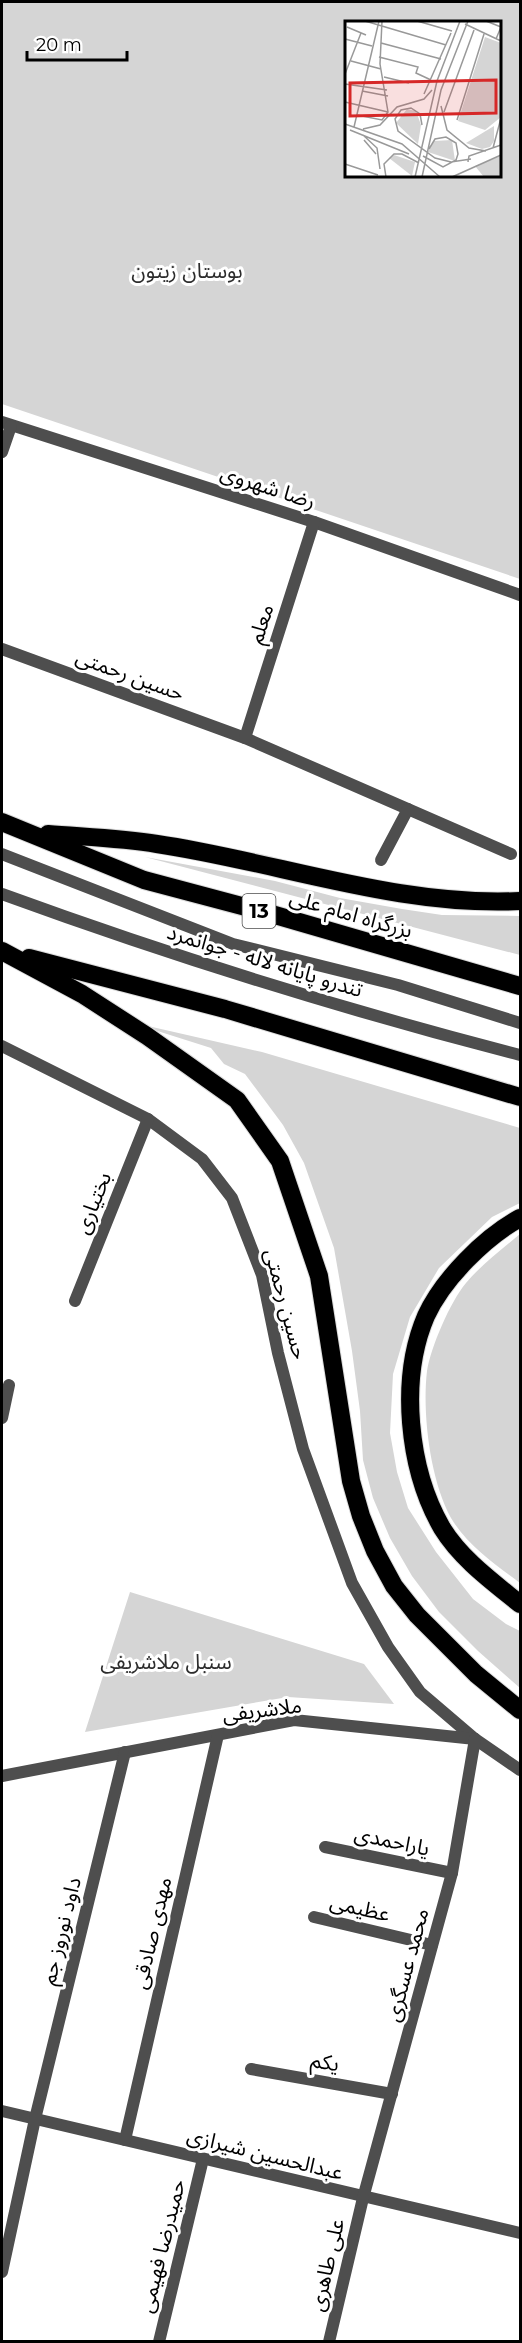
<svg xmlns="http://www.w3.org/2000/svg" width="522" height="2343" viewBox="0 0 522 2343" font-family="Montserrat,'Noto Sans Arabic',sans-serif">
<rect width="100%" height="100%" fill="#fff"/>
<!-- green -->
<g fill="#d5d5d5" fill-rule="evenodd">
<path d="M2,2h518v577l-518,-175zM346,22h154v154h-154z"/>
<path d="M145,857l130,24 65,17 62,11 40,6 78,1v39z"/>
<path d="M126,1021l136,31 258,76v75l-28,14 -53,51 -29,49 -17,57 -3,59 7,39 11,36 28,44 37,47 33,25 14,7v57l-42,-37 -39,-39 -27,-36 -22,-38 -17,-40 -10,-38 -3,-49 -8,-60 -18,-103 -30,-85 -21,-38 -38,-51 -21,-10 -13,-16z"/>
<path d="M520,1234v349c-24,-18 -53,-38 -69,-65 -21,-38 -29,-105 -24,-147 4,-24 23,-69 39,-88 16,-19 35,-33 54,-49z"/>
<path d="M130,1592l234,72 30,40 -106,-7 -203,35z"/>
</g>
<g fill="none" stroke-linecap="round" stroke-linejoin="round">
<defs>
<g id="highway">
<path d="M2,822l142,58 124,33 252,73"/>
<path d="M48,834c36,3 73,4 109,10 121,18 240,63 363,57"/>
<path d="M2,951l80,43 65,42 90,64 43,61 39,115 32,205 10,35 14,35 19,35 23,29 59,59 44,36"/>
<path d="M29,958l196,51 295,88"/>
<path d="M520,1218c-35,19 -77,61 -94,98 -27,63 -18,153 16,212 19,31 51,54 78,76"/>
</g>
</defs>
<!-- highway casing -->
<use href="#highway" stroke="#dbdbdb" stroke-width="20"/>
<!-- lane -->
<g stroke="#4e4e4e" stroke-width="12">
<path d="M2,854l231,90 165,41 122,38"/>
<path d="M2,894c170,62 343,116 518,161"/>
</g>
<!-- street -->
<g stroke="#4e4e4e" stroke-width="12">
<path d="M2,422l312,100 206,73"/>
<path d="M2,452l9,-26"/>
<path d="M2,649l243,89 266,116"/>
<path d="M245,738l69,-216"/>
<path d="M381,860l27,-51"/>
<path d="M2,1046l146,73 54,40 30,39 30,77 16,78 25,96 49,134 36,64 32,45 55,47"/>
<path d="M75,1301l73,-182"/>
<path d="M2,1418l7,-33"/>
<path d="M2,1776l292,-56 181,19 45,31"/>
<path d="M325,1847l127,26"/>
<path d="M314,1917l118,28"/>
<path d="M251,2069l141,25"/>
<path d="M2,2111l518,122"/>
<path d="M125,2140l93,-405"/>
<path d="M2,2272l33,-153 90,-367"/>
<path d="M159,2342l44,-183"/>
<path d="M329,2342l34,-144 89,-325 23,-134"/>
</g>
<!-- highway -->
<use href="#highway" stroke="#000" stroke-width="18"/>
</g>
<g text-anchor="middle" stroke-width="6" stroke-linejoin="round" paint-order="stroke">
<!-- shield labels -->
<rect fill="#fff" stroke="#4c4c4c" stroke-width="1.5" x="242.5" y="894" width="33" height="34" rx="4.5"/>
<g font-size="20" font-weight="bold" fill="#000">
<text x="259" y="918">13</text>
</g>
<!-- park labels -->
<g font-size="21" fill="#2c2c2c" stroke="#fff">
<text x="187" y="278">بوستان زیتون</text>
<text x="166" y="1669">سنبل ملاشریفی</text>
</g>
<!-- street labels -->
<g font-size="21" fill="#000" stroke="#fff">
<text transform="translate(268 487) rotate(18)" y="7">رضا شهروی</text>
<text transform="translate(261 624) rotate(-72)" y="7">معلم</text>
<text transform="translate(130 675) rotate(20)" y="7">حسین رحمتی</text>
<text transform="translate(351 914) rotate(16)" y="7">بزرگراه امام علی</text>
<text transform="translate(265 961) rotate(17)" y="7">تندرو پایانه لاله - جوانمرد</text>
<text transform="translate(93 1203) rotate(-68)" y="7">بختیاری</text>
<text transform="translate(286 1304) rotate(75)" y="7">حسین رحمتی</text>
<text transform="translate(262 1710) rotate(-7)" y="7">ملاشریفی</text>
<text transform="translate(392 1841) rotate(12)" y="7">یاراحمدی</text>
<text transform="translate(360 1908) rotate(13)" y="7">عظیمی</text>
<text transform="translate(61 1931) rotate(-76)" y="7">داود نوروز جم</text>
<text transform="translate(152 1933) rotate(-77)" y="7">مهدی صادقی</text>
<text transform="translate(407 1965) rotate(-75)" y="7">محمد عسگری</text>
<text transform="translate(325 2062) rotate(10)" y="7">یکم</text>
<text transform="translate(265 2154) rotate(14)" y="7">عبدالحسین شیرازی</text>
<text transform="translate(162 2246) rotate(-76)" y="7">حمیدرضا فهیمی</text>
<text transform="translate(327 2265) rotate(-77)" y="7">علی طاهری</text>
</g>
</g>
<!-- overview -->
<g transform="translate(345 21)">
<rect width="156" height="156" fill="#fff"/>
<path d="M140,16l16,6v74l-16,13 -27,-9zM62,88l9,2 5,14 -3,19 -22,-21zM149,105v15l-4,6 -8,2 -16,-6zM107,119l3,21 -27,-9 6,-11zM156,135v21h-17l-9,-11z" fill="#d5d5d5"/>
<path d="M49,134l21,7 -3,14 -23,-18z" fill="#d5d5d5"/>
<path fill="none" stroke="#999" stroke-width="1.5" d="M20,0l81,24M72,0l35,10M141,0l15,6 -5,12M120,3l36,17M2,6l19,8M0,18l27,7M36,22l60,16M34,36l39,10 -2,6 15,7M6,40l30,8M0,53l16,-41M39,56l25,6M0,63l42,6M17,70l26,5M79,73l27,-61M0,81l43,10M96,85l6,24 22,18 17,3M99,91l30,-82M12,94l25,5 6,-8 -8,-48 2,-43M112,99l27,-86M0,103l57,20 38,33M77,104l-2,-11 -9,-6 -10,2 -6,9 3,12 37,27 16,4 20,-3M9,106l25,-106M18,108l17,-4 17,-18 27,-8 8,-9M5,109l59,24M18,114l14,13 3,21M19,119l12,14M148,127l8,-30M78,135l20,11 13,-7 2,-6 -2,-11 -10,-6 -11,2 -6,10M123,141l1,-6 32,-11M0,143l33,11M41,156l-2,-13 10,-10h8l17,9M70,156l22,-96 23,-60M77,156l19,-87 27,-69M107,156l49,-22"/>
<path fill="#d62828" fill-opacity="0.15" stroke="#d62828" stroke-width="3" d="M151,59v33l-146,3v-33z"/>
<rect width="156" height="156" fill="none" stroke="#000" stroke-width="3"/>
</g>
<!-- border -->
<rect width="522" height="2343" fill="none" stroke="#000000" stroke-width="6"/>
<!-- scale -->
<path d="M27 51v9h100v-9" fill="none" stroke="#000000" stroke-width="3"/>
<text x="36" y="51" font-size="18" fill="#000000" stroke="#ffffff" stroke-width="4.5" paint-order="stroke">20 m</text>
</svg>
